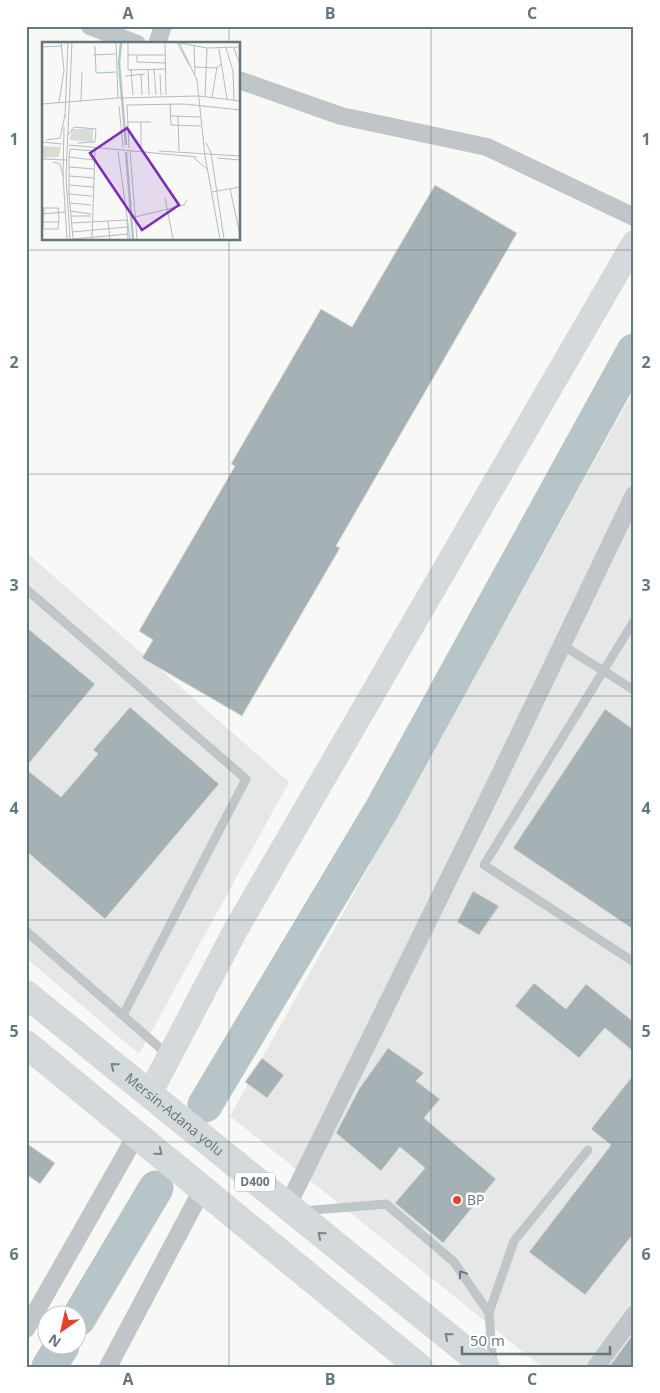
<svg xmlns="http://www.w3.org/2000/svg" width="660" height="1393" viewBox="0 0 660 1393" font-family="'Open Sans',sans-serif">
<rect width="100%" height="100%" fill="#f8f8f6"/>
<!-- built -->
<g fill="#e6e8e7">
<path d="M634,390v977h-92l-312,-251z"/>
<path d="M26,552l263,230 -150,272 -113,-96z"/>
</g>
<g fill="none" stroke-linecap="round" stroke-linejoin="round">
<!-- river -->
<g stroke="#b7c5c8" stroke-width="35">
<path d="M205,1105l177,-296 252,-458"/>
<path d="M78,1319l78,-131"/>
<path d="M49,1367l13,-21"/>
</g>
</g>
<!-- building -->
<g fill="#a6b1b5" stroke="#dadad8">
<path d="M435,185l82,48 -181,313 4,2 -98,168 -100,-58 11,-18 -14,-9 96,-165 -4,-2 90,-155 31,18z"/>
<path d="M26,627l69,57 -69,83z"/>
<path d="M130,707l89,77 -114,135 -79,-68v-82l35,28 37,-43 -5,-4z"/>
<path d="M605,709l29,21v200l-121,-82z"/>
<path d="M473,891l26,15 -20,29 -22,-13z"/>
<path d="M534,983l32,26 20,-25 48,38v30l-29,-24 -26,30 -64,-52z"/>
<path d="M388,1048l36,25 -8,8 24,18 -16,19 72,61 -53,64 -48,-40 30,-35 -25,-21 -19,24 -45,-38 23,-44z"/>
<path d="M262,1058l22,17 -17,23 -22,-16z"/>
<path d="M634,1074v159l-49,62 -56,-43 82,-107 -20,-16z"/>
<path d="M26,1143l29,20 -15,21 -14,-10z"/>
<path d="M634,1333v34h-25z"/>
</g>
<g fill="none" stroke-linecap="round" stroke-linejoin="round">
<!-- lane -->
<g stroke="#bfc5c8" stroke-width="9">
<path d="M26,589l220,190 -123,236"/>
<path d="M634,621l-150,244 150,97"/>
<path d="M562,645l72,45"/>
<path d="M26,931l141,123"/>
<path d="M302,1211l84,-7 68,58 35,51 4,54"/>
<path d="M489,1313l25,-72 74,-91"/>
</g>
<!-- street -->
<g stroke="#bfc5c8" stroke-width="18">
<path d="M90,26l47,18"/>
<path d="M157,44l6,-18"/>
<path d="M239,80l102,36 146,31 147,70"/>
<path d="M287,1207l206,-418 141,-294"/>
<path d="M26,1329l111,-195"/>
<path d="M108,1367l95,-179"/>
<path d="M596,1367l38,-52"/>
</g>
<!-- secondary -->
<path stroke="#d4d9dc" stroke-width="25" d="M149,1095l86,-164 399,-688"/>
<!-- highway -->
<g stroke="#d4d9dc" stroke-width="28">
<path id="s1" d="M26,994l460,373"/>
<path d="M26,1044l393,323"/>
</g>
</g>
<!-- one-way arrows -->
<defs><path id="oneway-chevron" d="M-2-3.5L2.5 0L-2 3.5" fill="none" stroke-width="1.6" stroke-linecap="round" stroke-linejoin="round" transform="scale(1.25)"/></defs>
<g stroke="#74868f">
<use href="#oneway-chevron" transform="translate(114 1066) rotate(-141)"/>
<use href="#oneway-chevron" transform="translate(159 1152) rotate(39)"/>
<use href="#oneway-chevron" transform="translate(321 1235) rotate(-141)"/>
<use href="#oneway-chevron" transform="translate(448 1336) rotate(-141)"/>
</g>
<use stroke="#637781" href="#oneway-chevron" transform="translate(462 1274) rotate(-124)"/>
<!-- grid -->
<path fill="none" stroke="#637781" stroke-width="1" stroke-opacity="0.55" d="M229,26v18M431,26v1341M229,239v1128M26,250h608M26,474h608M26,696h608M26,920h608M26,1142h608"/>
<!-- markers -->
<circle fill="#e3422b" stroke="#fff" stroke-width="2" cx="457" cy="1200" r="5"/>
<g text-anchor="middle" stroke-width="5" stroke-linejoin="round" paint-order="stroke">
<!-- shield labels -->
<rect fill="#fff" stroke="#92a0a7" stroke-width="1" x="235" y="1172.5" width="40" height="19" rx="4"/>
<g font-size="12" font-weight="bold" fill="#637781">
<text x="255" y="1186">D400</text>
</g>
<!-- street labels -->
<g font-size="14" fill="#637781" stroke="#fff">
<text dy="5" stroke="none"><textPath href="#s1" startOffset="191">Mersin-Adana yolu</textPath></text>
</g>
<!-- poi labels -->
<g font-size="14" fill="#637781" stroke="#fff" text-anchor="start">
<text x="467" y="1205">BP</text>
</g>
</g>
<!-- overview -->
<g transform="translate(42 42)">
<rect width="198" height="198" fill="#f8f8f6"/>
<path d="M30,87h21v13l-23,-2zM0,104l19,1 -2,10 -17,1z" fill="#d9ddd5"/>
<path fill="none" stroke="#b7c5c8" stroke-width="2.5" d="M79,0l-2,21 7,82M84,110l7,87"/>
<path fill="none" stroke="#b3bcc0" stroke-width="1" d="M74,0l2,56 80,-2M86,0v28l38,-1M123,0l1,53M133,0l32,6 33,-1M135,0l12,23M137,0l18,38 8,76 15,83M53,4l1,27 20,-1M152,4l1,28M0,5l20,-1M184,6l7,23 1,29M192,6l6,17M177,7l8,50M51,13l22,-1M86,13h38M95,13v7l29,1M153,25l22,1M89,27l2,26M106,27l1,26M112,27l2,26M99,32l1,21M118,32l1,21M83,34l20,-2M157,54l41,5M163,54l2,-48M170,55l5,-30 5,-3M39,59l1,-29M17,61l5,-33 -3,-28M128,61l1,22 30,1M0,62l76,-6M77,64l4,41M128,74l31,1M136,74l1,35M23,75l3,-75M85,80h24M22,85l-1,49 4,63M26,93l6,-8 22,2 -1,13 -17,1M4,98l14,-2 5,-23M0,100l20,2M164,101l5,10 13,86M27,103l128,12M87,106l-2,-43 57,-1 56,6M99,107v-27M76,109l12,88M88,109l7,88M117,109l81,5M27,115l25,3M152,116l13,11M175,116l23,2M0,117l25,1M11,120l7,2 3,12M27,125l25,2M27,134l25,2M27,143l24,2M188,147l10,46M170,150l28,-5M27,152l4,45M50,154l-23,-2v-35l1,-10 25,2M123,156l8,41M28,161l21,2M0,166h16l1,10 -1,11h-16M28,169l21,3M0,172l23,-2M29,174h20M93,175l49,-12 3,-5M66,179l2,18M1,180h16M29,181l56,-3 1,19M1,187l1,-21M30,190l55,-5M28,197l-4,-63 6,-134M31,197l55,-5M50,197l3,-88"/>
<path fill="#7b2cbf" fill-opacity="0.15" stroke="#7b2cbf" stroke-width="2.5" d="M85,86l52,77 -37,25 -52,-77z"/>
<rect width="198" height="198" fill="none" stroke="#637781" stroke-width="2.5"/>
</g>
<!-- border -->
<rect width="660" height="1393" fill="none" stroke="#ffffff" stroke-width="55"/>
<!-- north arrow -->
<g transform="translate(62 1330) rotate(214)"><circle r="24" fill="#ffffff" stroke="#c1c9cd"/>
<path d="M0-4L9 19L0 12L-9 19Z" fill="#e3422b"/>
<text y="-8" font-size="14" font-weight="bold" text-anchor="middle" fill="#637781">N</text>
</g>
<!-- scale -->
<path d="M462 1346v8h148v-8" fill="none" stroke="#637781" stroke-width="2.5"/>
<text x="470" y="1346" font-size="15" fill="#637781" stroke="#ffffff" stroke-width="4" paint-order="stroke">50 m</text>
<rect x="28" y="28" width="604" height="1338" fill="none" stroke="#637781" stroke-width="2"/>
<g font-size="16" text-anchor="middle" font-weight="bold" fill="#637781">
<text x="128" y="19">A</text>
<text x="330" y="19">B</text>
<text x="532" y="19">C</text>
<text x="14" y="145">1</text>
<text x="646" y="145">1</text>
<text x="14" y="368">2</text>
<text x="646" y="368">2</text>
<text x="14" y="591">3</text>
<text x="646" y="591">3</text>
<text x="14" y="814">4</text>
<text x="646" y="814">4</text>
<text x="14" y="1037">5</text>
<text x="646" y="1037">5</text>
<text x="14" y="1260">6</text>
<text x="646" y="1260">6</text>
<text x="128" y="1385">A</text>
<text x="330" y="1385">B</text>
<text x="532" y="1385">C</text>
</g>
</svg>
